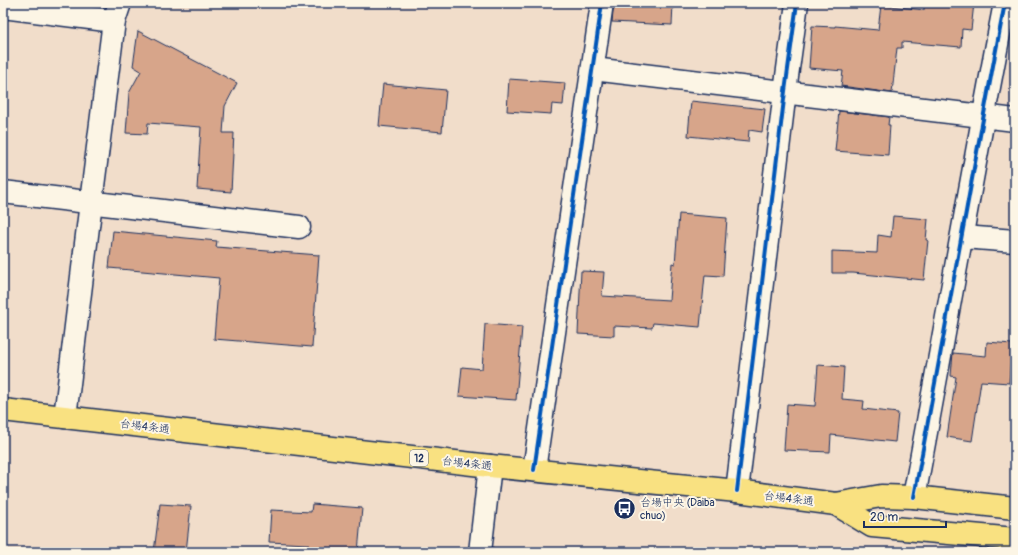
<svg xmlns="http://www.w3.org/2000/svg" width="1018" height="555" viewBox="0 0 1018 555" font-family="Pangolin,'Klee One',sans-serif">
<rect width="100%" height="100%" fill="#f1ddca"/>
<filter id="ink" filterUnits="userSpaceOnUse"><feTurbulence type="fractalNoise" baseFrequency=".025" numOctaves="2"/><feDisplacementMap in="SourceGraphic" scale="8" xChannelSelector="R" yChannelSelector="G"/><feConvolveMatrix kernelMatrix="1 2 1 2 8 2 1 2 1" color-interpolation-filters="sRGB"/></filter>
<g filter="url(#ink)">
<!-- building -->
<g fill="#d7a58a" stroke="#1b2f5e">
<path d="M614,3h59l-1,22 -60,-3z"/>
<path d="M924,3h50l-3,27 -9,-1 -1,18 -59,-5v6h-5l-5,45 -51,-7 2,-15 -34,-3 3,-42 23,1v-1l43,4 3,-25 43,5z"/>
<path d="M138,31l99,52 -12,23 -2,27h11l-3,59 -34,-3 4,-62 -53,-4 -1,11 -21,-1 3,-40 12,-22 -8,-5z"/>
<path d="M509,79l56,4 -2,22 -11,-1 -1,10 -44,-3z"/>
<path d="M383,84l63,6 -4,42 -63,-6z"/>
<path d="M691,101l74,8 -3,23 -13,-2 -1,12 -60,-6z"/>
<path d="M839,111l50,6 -1,8h2l-2,30 -53,-4z"/>
<path d="M679,214l48,4 -4,58 -18,-1 -5,52 -47,-4 -1,5 -38,-2v10l-36,-2 3,-63 23,1 -2,24 67,4 3,-37 3,1z"/>
<path d="M893,216l35,3 -2,21h2l-4,40 -71,-7h-21v-22l45,2 1,-18 13,2z"/>
<path d="M113,231l104,10 -1,6 103,8 -7,92 -98,-8 5,-61 -110,-10z"/>
<path d="M485,324l37,3 -6,73 -57,-4 3,-29 20,2z"/>
<path d="M987,342l25,2 -3,39 -28,-2 -9,60 -25,-4 9,-60 -5,-1 2,-23 33,3z"/>
<path d="M818,365l26,2 -2,32 22,2 -1,8 35,4 -3,29 -64,-7 -1,17 -46,-2 3,-46 28,2z"/>
<path d="M160,504l31,2 -5,46h-32z"/>
<path d="M312,504l50,4 -4,44h-50v-8l-39,-2 2,-32 40,2z"/>
</g>
<g fill="none" stroke-linecap="round" stroke-linejoin="round">
<defs>
<g id="minor">
<path d="M3,7l111,14"/>
<path d="M593,69l422,51"/>
<path d="M3,192l296,35"/>
<path d="M963,237l52,4"/>
<path d="M65,417l26,-215 23,-181 6,-18"/>
<path d="M534,470l68,-467"/>
<path d="M737,491l48,-400 12,-88"/>
<path d="M914,497c31,-165 59,-330 91,-494"/>
<path d="M480,552l10,-86"/>
</g>
<g id="trunk">
<path d="M3,410l487,56 247,25 99,13 45,-8 33,1 101,11"/>
<path d="M836,504l36,22 143,13"/>
</g>
</defs>
<!-- minor casing -->
<use href="#minor" stroke="#1b2f5e" stroke-width="25"/>
<!-- trunk casing -->
<use href="#trunk" stroke="#1b2f5e" stroke-width="25"/>
<!-- minor -->
<use href="#minor" stroke="#fcf5e5" stroke-width="22"/>
<!-- trunk -->
<use href="#trunk" stroke="#f9e181" stroke-width="22"/>
<defs>
<g id="cycleway">
<path d="M534,470l68,-467"/>
<path d="M737,491l48,-400 12,-88"/>
<path d="M914,497c31,-165 59,-330 91,-494"/>
</g>
</defs>
<!-- cycleway casing -->
<use href="#cycleway" stroke="#fcf5e5" stroke-width="6"/>
<!-- cycleway -->
<use href="#cycleway" stroke="#0057b8" stroke-width="4"/>
</g>
</g>
<!-- icons -->
<defs>
<symbol id="bus-disc" viewBox="-11 -11 22 22"><circle r="9.5" fill="#1b2f5e" stroke="#fcf5e5"/><path d="M-5-6H5V4H4V6H2V4H-2V6H-4V4H-5ZM-3.5-4V0h7V-4ZM-3.5 1.2v1.5H-2V1.2ZM2 1.2v1.5H3.5V1.2Z" fill="#fff"/></symbol>
</defs>
<g fill-rule="evenodd">
<use href="#bus-disc" x="612" y="496" width="25" height="25"/>
</g>
<g text-anchor="middle" stroke-width="4" stroke-linejoin="round" paint-order="stroke">
<!-- shield labels -->
<rect fill="#fcf5e5" stroke="#5e6a86" stroke-width="1" x="410" y="450" width="18" height="16" rx="3"/>
<g font-size="10" font-weight="bold" fill="#1b2f5e">
<text x="419" y="462">12</text>
</g>
<!-- street labels -->
<g font-size="11" fill="#1b2f5e" stroke="#fcf5e5">
<text transform="translate(145 426) rotate(7)" y="4">台場4条通</text>
<text transform="translate(467 463) rotate(6)" y="4">台場4条通</text>
<text transform="translate(789 498) rotate(7)" y="4">台場4条通</text>
</g>
<!-- poi labels -->
<g font-size="11" fill="#1b2f5e" stroke="#fcf5e5" text-anchor="start">
<text x="640" y="506">台場中央 (Daiba<tspan x="640" dy="13">chuo)</tspan></text>
</g>
</g>
<!-- margin -->
<rect width="1018" height="555" fill="none" stroke="#fcf5e5" stroke-width="16"/>
<rect x="8" y="8" width="1002" height="539" fill="none" stroke="#1b2f5e" stroke-width="1.5" filter="url(#ink)"/>
<!-- scale -->
<path d="M864 521v6h82v-6" fill="none" stroke="#1b2f5e" stroke-width="2"/>
<text x="870" y="521" font-size="12" fill="#1b2f5e" stroke="#fcf5e5" stroke-width="3" paint-order="stroke">20 m</text>
</svg>
